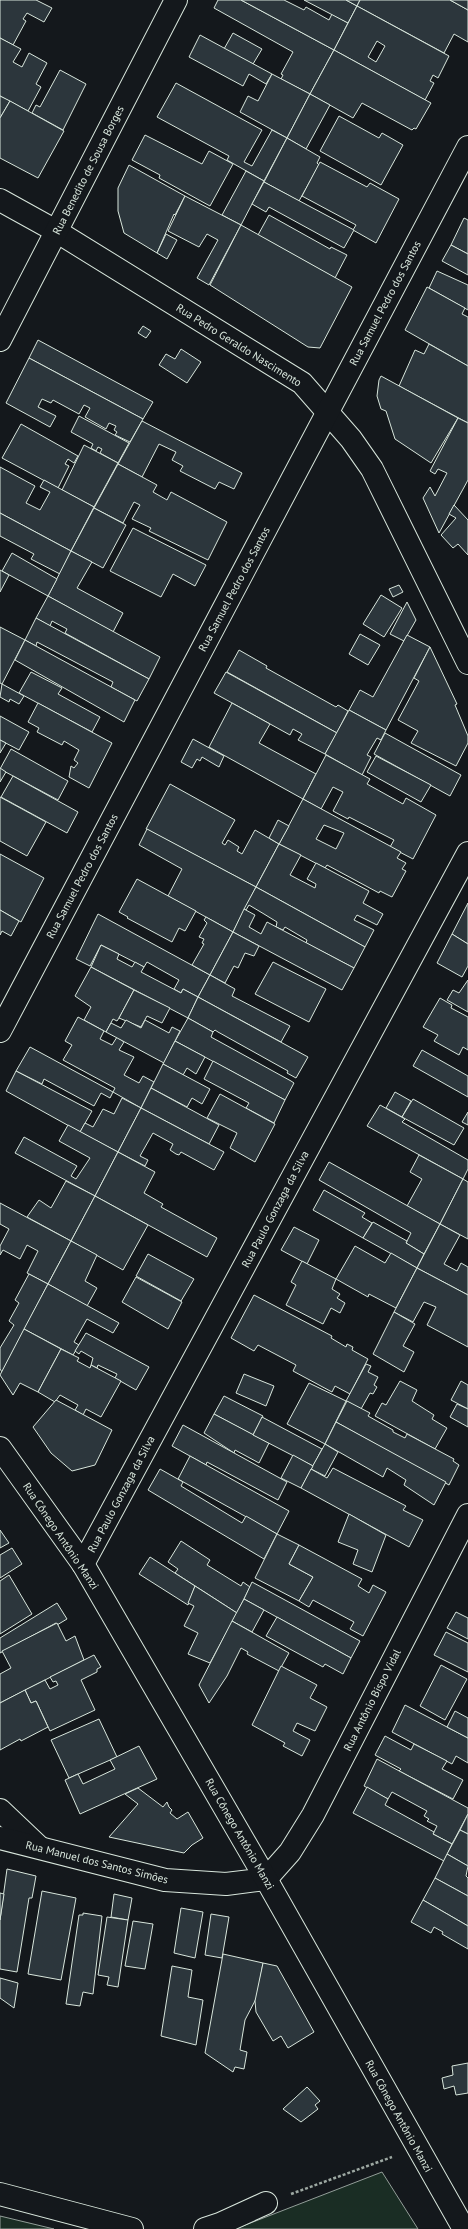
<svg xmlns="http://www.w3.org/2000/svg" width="468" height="2229" viewBox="0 0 468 2229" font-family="'PT Sans',sans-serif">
<rect width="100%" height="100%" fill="#14181c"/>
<!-- green -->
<g fill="#1a2d24" stroke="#939e99">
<path d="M382,2172l36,57h-183z"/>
<path d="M0,2216l54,13h-54z"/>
</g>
<!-- building -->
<g fill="#2c363c" stroke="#d8e6dc" fill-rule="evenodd">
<path d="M0,0h36l16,8 -8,14 -17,-9 -4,6 3,2 -13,24 -13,-7z"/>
<path d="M218,0h23l93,50 -24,44 -29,-15 2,-4 -2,-1 12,-22 -79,-44z"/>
<path d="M241,0h43l20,10 2,-3 23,13 3,-6 16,9 -14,27z"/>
<path d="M304,0h42l11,6 -9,17z"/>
<path d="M346,0h14l-3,6z"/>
<path d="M360,0h90l18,10v32l-14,-8 -10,19 -87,-47z"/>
<path d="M450,0h18v10z"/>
<path d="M357,6l92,50 -11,22 -5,-3 -3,6 4,2 -9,17 -91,-50zM377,41l8,5 -9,16 -8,-5z"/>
<path d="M233,33l29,16 -9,15 -29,-15z"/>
<path d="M200,35l72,39 -6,10 -17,-10 -6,12 -54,-29z"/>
<path d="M0,38l21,11 -8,13 9,5 7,-14 18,10 -11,21 5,3 -13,24 -28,-15z"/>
<path d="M334,50l97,53 -15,26 -2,-1 -2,2 -50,-27 -9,15 -43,-24z"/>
<path d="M60,70l26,14 -23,46 -31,-17 4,-8 4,2z"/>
<path d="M272,74l38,20 -23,44 -47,-26 8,-16 10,5z"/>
<path d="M176,83l86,47 -18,32 8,4 20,-36 15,8 -23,43 -37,-21 2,-4 -72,-39z"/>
<path d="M310,94l20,11 -24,44 -19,-11z"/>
<path d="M0,96l10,5 -10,17z"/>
<path d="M10,101l54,30 -26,47 -38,-20v-40z"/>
<path d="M339,116l40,22 3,-5 21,12 -22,40 -61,-34z"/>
<path d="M145,135l57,29 7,-13 24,13 -23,42 -51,-28 1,-3 -28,-15z"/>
<path d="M287,138l33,19 -3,6 2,2 -20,36 -35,-19z"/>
<path d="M320,162l47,25 3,-4 29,16 -23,44 -23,-13 3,-5 -54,-29z"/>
<path d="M129,165l56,31 -10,19 -1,-1 -17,39 -33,-20 -6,-22v-23z"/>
<path d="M246,171l18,10 -23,44 -19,-10z"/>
<path d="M264,182l90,48 -10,18 -75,-41 -3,5 -14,-8z"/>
<path d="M185,196l56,29 -32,60 -12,-7 21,-38 -11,-6 -8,13 -31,-16z"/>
<path d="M269,215l61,34 1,-2 16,8 -12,23 -77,-43z"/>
<path d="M464,218l4,2v34l-17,-9z"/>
<path d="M241,225l111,62 -32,61 -12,-1 -98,-62z"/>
<path d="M166,234l11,6 -10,19 -10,-6z"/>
<path d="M451,245l17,9v21l-26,-14z"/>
<path d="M437,271l31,14v25l-39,-22z"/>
<path d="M427,287l38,21 -3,6 6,3v49l-63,-36z"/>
<path d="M143,326l8,5 -5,7 -8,-5z"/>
<path d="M38,340l115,62 -10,17 -114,-61z"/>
<path d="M429,344l39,22v57l-69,-37 16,-36 9,4z"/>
<path d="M181,349l20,13 -14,21 -28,-18 7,-11 9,5z"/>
<path d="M29,358l114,61 -13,23 -15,-7 2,-3 -3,-2 2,-4 -7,-3 -3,6 -21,-12 5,-9 -6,-3 -5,9 -26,-14 -2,3 -9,-4 -4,8 18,9 -6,11 -44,-24z"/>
<path d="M381,376l77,42 -27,45 -36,-24 -9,-28 -5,-2 -4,-13 2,-16z"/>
<path d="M79,416l50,27 -11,20 -18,-10 2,-4 -4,-2 -2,4 -5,-3 2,-4 -22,-12z"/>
<path d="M458,418l10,5v57l-29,53 -16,-35 7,-11 5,9 12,-23 -9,-4 -3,5 -5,-3z"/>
<path d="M142,421l100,52 -8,16 -15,-7 -4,7 -35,-18 3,-5 -11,-6 4,-8 -17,-8 -17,33 -24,-13z"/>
<path d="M21,424l57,32 -4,7 -6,-4 -3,5 4,2 -11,22 -56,-30z"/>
<path d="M84,445l34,18 -24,44 -32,-17z"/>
<path d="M118,464l39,21 -4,7 14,8 4,-8 56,30 -19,38 -59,-29 2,-3 -19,-9 8,-14 -6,-3 -11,21 -29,-15z"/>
<path d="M0,467l35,19 -9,17 14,7 10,-18 -10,-5 4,-7 50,27 -23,44 -71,-38z"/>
<path d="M454,505l14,15v35l-10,-11 -5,4 -12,-13 15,-17 -7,-4z"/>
<path d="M94,508l32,17 -23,43 -32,-17z"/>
<path d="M0,513l71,38 -11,23 -29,-15 3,-5 -34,-18z"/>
<path d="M133,528l73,37 -11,21 -22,-12 -12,23 -51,-26z"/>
<path d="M71,551l21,11 -15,26 46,25 -10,19 -65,-36z"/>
<path d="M12,553l45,26 -9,17 -46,-25z"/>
<path d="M0,570l9,5 -9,17z"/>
<path d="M399,585l4,7 -10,5 -4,-8z"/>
<path d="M381,595l21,13 -18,29 -21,-13z"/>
<path d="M48,596l112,61 -11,22 -84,-46 2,-4 -15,-8 -2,5 -14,-8z"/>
<path d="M407,602l9,18 -12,21 -14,-7z"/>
<path d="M36,618l113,61 -12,22 -26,-14 2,-5 -76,-40 -1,4 -11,-6z"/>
<path d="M0,627l25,13 -23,44 -2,-1z"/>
<path d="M360,634l20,11 -12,20 -19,-11z"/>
<path d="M407,635l23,12 -44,83 -37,-20 11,-20 13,7z"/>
<path d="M25,640l110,60 -11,22 -109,-62z"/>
<path d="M430,647l27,57 -2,1 13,31v7l-12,23 -45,-23 7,-12 -20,-11 21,-39 -5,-3z"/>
<path d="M239,650l28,16 -1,2 70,39 2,-2 10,6 -11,22 -110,-61z"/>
<path d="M31,672l31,16 -4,6 42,23 -8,15 -73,-39z"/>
<path d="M226,672l111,61 -12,21 -27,-14 4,-6 -9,-5 -3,6 -76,-42z"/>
<path d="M2,684l22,12 -5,8 -9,-5 -1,3 -9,-5z"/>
<path d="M38,703l74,40 -23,45 -20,-11 2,-11 3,2 4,-5 -4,-3 5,-10 -15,-9 -2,4 -25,-13 2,-4 -11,-6z"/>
<path d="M232,703l38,21 -11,19 57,31 -13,25 -94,-52z"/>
<path d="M349,710l37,20 -5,10 -4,-2 -10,17 4,2 -9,18 -37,-21z"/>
<path d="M0,716l29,16 -10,18 -19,-10z"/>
<path d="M385,733l76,42 -11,21 -76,-42z"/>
<path d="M193,739l31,17 -5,11 -17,-10 -2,4 -3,-2 -5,9 -11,-6z"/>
<path d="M0,740l6,3 -6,10z"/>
<path d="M11,749l57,32 -10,19 -58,-31z"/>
<path d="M326,755l44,24 -3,5 36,20 3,-6 30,17 -23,44 -23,-12 4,-7 -45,-23 -1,2 -15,-8 10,-19 -10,-5 -12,22 -18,-10z"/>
<path d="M376,756l55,29 -10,17 -54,-30z"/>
<path d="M0,768l6,4 -6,10z"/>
<path d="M13,776l65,36 -11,21 -66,-36z"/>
<path d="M170,784l65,36 -13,23 3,2 3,-5 11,7 -2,4 5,3 13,-24 24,14 -23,43 -110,-58z"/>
<path d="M0,797l46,25 -19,34 -27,-15z"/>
<path d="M303,799l98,53 -4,6 9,5 -4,6 4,2 -14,26 -12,-6 -1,2 -52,-28 -2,3 -46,-24zM324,825l20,8 -8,16 -20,-10z"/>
<path d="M278,820l11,6 -10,18 -10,-6z"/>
<path d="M147,829l109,58 -23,45 -65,-36 14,-27 -43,-24z"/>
<path d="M279,844l22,11 -11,20 25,13 1,-4 -9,-5 9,-16 53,28 -6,12 20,11 -6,11 -20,-10 -3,5 20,10 -9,17 -109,-60z"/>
<path d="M0,854l44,24 -23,44 -21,-12z"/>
<path d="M137,879l59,32 -11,20 -6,-3 -7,14 -45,-24 1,-1 -9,-5z"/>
<path d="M256,887l109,60 -11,21 -48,-25 1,-3 -22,-13 -2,3 -7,-3 1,-5 -13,-8 -15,-9 -3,5 -2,-1z"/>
<path d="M468,903v41l-16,-10z"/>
<path d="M244,909l11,6 -6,12 12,7 6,-12 87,46 -12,22 -109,-58z"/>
<path d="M0,910l19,11 -8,15 -9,-5 -2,4z"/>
<path d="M98,914l112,61 -12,22 -15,-8 -2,4 -7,-4 5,-9 -32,-18 -3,5 -43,-22 -11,21 -14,-7z"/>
<path d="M206,917l27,15 -23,43 -18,-10 12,-21 -2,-1 2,-4 -5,-2 8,-14 -3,-3z"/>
<path d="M233,932l26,14 -5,10 -9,-3 -7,15 -4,-2 -9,17 -15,-8z"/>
<path d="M452,934l16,10v22l-6,11 -25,-14z"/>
<path d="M101,945l18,9 -2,5 15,8 3,-5 9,5 -3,5 40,21 2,-4 15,8 -10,21 -97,-51z"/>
<path d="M273,962l53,27 -17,33 -54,-28z"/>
<path d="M91,967l43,23 -15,28 -2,3 -4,-2 -7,13 -22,-12 7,-13 -16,-11z"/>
<path d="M210,975l25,14 -3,7 58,30 -9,16 -83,-45z"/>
<path d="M468,980v32l-21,-12 6,-10 6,3z"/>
<path d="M134,990l36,18 -8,15 -15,-7 -6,11 -22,-9z"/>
<path d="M198,997l110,60 -12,21 -9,-5 1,-2 -70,-39 -3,-2 -2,2 -25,-14z"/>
<path d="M440,998l12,7 -1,3 17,9v33l-5,-3 -4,8 -25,-14 4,-6 -15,-8z"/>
<path d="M78,1017l26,14 -4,8 12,6 5,-8 7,5 -5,8 15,7 -10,18 15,8 4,-7 11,6 -13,26 -28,-16 2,-4 -52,-28 9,-15 -7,-4z"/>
<path d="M188,1018l25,14 -2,5 80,44 3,2 -9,17 -110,-59z"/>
<path d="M126,1020l15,8 4,-8 24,13 3,-6 8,4 -16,32 -58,-31 5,-9 10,5z"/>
<path d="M175,1041l30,16 -9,17 -9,-6 -4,7 -20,-11z"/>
<path d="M30,1047l83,45 -3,6 -9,-5 -7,13 -50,-27 -2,5 -26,-13z"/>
<path d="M422,1050l46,26v21l-55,-31z"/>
<path d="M213,1061l72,39 -11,23 -28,-15 3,-5 -45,-24z"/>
<path d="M163,1064l47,25 -8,15 -10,-6 -5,9 -36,-19z"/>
<path d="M16,1071l76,40 -12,21 -74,-41z"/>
<path d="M151,1088l68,37 -10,19 -68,-36z"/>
<path d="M395,1092l16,9 -9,16 -16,-9z"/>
<path d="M220,1094l55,30 -20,38 -25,-14 7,-15 -30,-15z"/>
<path d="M122,1098l19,10 -23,44 -38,-20 5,-9 8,4 10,-18 11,5z"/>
<path d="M413,1099l51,29 -10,17 -52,-28z"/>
<path d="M380,1105l25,14 -3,3 66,38v9l-5,10 -96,-53z"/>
<path d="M141,1108l83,44 -10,18 -33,-18 -2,3 -3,-1 -6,-4 3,-6 -20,-11 -13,23 8,4 -3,6 -27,-14z"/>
<path d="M468,1112v13l-6,-3z"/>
<path d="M68,1125l50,27 -23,44 -80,-43 9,-16 53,29 -6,10 5,3 14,-21 -31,-17z"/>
<path d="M118,1152l37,20 -11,21 19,11 -2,3 56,31 -10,19 -112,-61z"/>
<path d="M419,1155l44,24 -23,45 -33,-18 15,-27 -12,-7z"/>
<path d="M329,1162l111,62 -16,30 -18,-11 5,-10 -92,-53z"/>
<path d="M463,1179l5,3v57l-28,-15z"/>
<path d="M66,1181l29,15 -24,45 -44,-24 12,-17 12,8z"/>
<path d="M324,1190l41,23 -3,4 10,6 -9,15 -50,-28z"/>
<path d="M95,1196l53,29 -25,45 -52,-29z"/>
<path d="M0,1203l71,38 -23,43 -21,-11 11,-22 -11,-6 -7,14 -17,-9 -3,5v-9l9,-17 -9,-5z"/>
<path d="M373,1222l34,19 -1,2 18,11 -7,14 -54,-30z"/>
<path d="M440,1224l20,11 -16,29 13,7 4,-8 7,4v28l-51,-27z"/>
<path d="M294,1227l25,13 -12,24 -26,-14z"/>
<path d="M71,1241l26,14 -12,26 12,7 -10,18 -39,-22z"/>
<path d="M355,1246l30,17 6,-10 26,15 -21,40 -27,-14 -1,3 -32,-18z"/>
<path d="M148,1254l46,25 -13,22 -45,-25z"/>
<path d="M302,1261l34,18 -4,10 8,5 -3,4 8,5 -5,10 -9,-5 -8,16 -37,-19 10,-20 -5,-3z"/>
<path d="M417,1268l51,27v52l-41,-22 9,-18 -12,-5 -11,20 -19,-10z"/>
<path d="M29,1274l19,10 -46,88 -2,-3v-21l14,-23 -5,-4 10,-18 -4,-3z"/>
<path d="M136,1277l46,25 -14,27 -46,-27z"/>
<path d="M48,1284l71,39 -6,10 -26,-14 -13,23 5,3 -6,10 -49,-26z"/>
<path d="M254,1295l78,41 -1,2 15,9 1,-3 6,3 -1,3 16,9 -18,35 -15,-8 -3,6 -39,-21 3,-6 -38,-20 -4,6 -23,-13z"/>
<path d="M394,1312l21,12 -12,22 11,6 -10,20 -31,-18z"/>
<path d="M24,1329l37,20 -23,43 -18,-9 -7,12 -13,-20z"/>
<path d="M86,1333l63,34 -13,23 -21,-12 2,-4 -19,-9 -1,3 -6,-3 2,-7 -12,-7 -2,3 -4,-3z"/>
<path d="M61,1349l18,9 -2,3 13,7 1,-3 30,16 -20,36 -15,-8 -3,6 -8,-5 3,-5 -18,-10 -5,7 -17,-10z"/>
<path d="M366,1364l5,2 -3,6 10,5 -4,8 3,2 -4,7 -3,-1 -9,16 -15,-8z"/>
<path d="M244,1374l30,12 -8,20 -30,-13z"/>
<path d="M400,1381l17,9 -5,11 22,14 -2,4 15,9 -12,21 -60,-33 7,-13 4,2z"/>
<path d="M461,1381l7,4v24l-17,-9z"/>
<path d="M309,1383l37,18 -21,43 -38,-20z"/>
<path d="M224,1396l39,20 -10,19 -39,-21z"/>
<path d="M56,1400l56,30 -17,35 -23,6 -21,-18 -18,-26z"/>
<path d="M347,1401l23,12 -2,3 25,14v2l12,6 2,-4 47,25 -1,2 6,4 -10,20 -113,-63z"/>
<path d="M457,1404l11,5v18l-18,-10z"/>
<path d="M214,1414l55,29 -10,20 -24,-13 -1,3 -30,-20z"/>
<path d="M262,1417l60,32 -9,17 -60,-31z"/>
<path d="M336,1422l110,60 -12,23 -30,-20 2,-5 -19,-12 -4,9 -58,-33z"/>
<path d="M183,1425l104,57 -9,18 -71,-38 -1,3 -34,-19z"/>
<path d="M325,1444l13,8 -13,24 -14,-7z"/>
<path d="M293,1455l20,11 -12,22 -20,-10z"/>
<path d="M190,1456l99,55 -12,23 -99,-55z"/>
<path d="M333,1468l73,38 -3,4 20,10 -14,27 -108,-59 10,-19 16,9z"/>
<path d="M160,1469l23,13 -2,4 61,37 4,-7 31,18 -13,25 -116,-69z"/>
<path d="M349,1514l37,21 -14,37 -19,-8 5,-14 -20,-8z"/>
<path d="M0,1530l9,13 -9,5z"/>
<path d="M277,1534l22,11 -10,19 24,13 -14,24 -44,-23z"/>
<path d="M181,1541l29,19 -3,5 34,21 2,-4 7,5 -13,26 -62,-40 3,-4 -10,-7z"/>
<path d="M299,1545l63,34 -4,7 11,7 4,-8 13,7 -23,44 -13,-7 4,-7 -41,-22 -4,7 -10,-6 14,-24 -24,-13z"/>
<path d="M12,1548l10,16 -22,14v-23z"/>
<path d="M150,1557l45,29 -7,19 -49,-31z"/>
<path d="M9,1575l23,39 -32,20v-53z"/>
<path d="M252,1582l108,59 -9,17 -107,-59z"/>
<path d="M195,1586l42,27 -27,50 -22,-9 10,-21 -14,-7 10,-20 -6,-3z"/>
<path d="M244,1599l20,11 -12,22 -20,-11z"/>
<path d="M57,1603l10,16 -10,6 -1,-2 -56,30v-15z"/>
<path d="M456,1612l12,6v21l-21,-11z"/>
<path d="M277,1617l74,41 -8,16 -18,-10 -2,3 -57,-31z"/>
<path d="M232,1621l57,32 -10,18 -32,-17 1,-2 -7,-4 -14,28 -18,27 -10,-18z"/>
<path d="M57,1623l9,18 9,-5 9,24 -84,43v-29l11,-6 -9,-17z"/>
<path d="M446,1632l22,11v29l-34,-17z"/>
<path d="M94,1655l7,12 -4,2v3l-16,8 14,30 -45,21 -14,-30 -5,2 -6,-13 20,-10 5,9 8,-4 -2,-4 -3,1 -3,-5z"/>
<path d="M441,1665l26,14 -22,41 -25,-14z"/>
<path d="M281,1666l36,19 -7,13 17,9 -12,24 -18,-8 -4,8 17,9 -8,16 -19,-10 2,-3 -33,-18z"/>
<path d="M25,1690l6,13 5,-2 12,26 -27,14 -1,-2 -20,11v-47z"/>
<path d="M405,1705l63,33v25l-12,-7 -4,8 -60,-32z"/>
<path d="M455,1711l13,7v20l-21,-11z"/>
<path d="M99,1719l18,38 -48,21 -18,-38z"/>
<path d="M385,1736l26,14 3,-6 33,17 -5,8 21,11 -10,19 -54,-28 2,-2 -26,-14z"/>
<path d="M139,1746l18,33 -77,35 -15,-34 13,-6 5,10 32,-15 -5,-9z"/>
<path d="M377,1759l91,49v6l-16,30 -19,-10 4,-8 -10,-5 2,-2 -5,-3 3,-5 -35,-19 -4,7 -24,-13z"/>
<path d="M367,1787l21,12 -3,6 49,27 -1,2 19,10 -8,17 -91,-48z"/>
<path d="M138,1788l25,19 4,-5 2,5 3,3 -2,3 7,6 11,-7 15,26 -11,7 -8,8 -75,-16 29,-33 -13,-10z"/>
<path d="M468,1814v20l-8,-4z"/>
<path d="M460,1830l8,4v32l-21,-12z"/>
<path d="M447,1854l21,12 -2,10 2,2v18l-33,-18z"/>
<path d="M7,1869l29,7 -4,22h-3l-12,74 -17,-3v-49z"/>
<path d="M435,1878l33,18v30l-45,-26z"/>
<path d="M42,1891l34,7 -15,82 -33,-6z"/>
<path d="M0,1893l4,1 -4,26z"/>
<path d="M114,1894l18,4 -4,22 -17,-3z"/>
<path d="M423,1900l45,26v23l-26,-15 1,-2 -9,-5 -3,6 -20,-11z"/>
<path d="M181,1908l22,4 -8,46 -21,-5z"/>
<path d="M83,1913l19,3 -9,78 -10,-2 -3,14 -14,-2 13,-89h4z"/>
<path d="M211,1914l18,3 -7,41 -17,-3z"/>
<path d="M107,1917l21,3 -10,67 -11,-2 2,-8 -11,-2z"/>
<path d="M133,1921l20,3 -8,45 -20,-3z"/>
<path d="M223,1954l40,9 -6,34 -12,23 -5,30 7,2 -3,17 -9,-2 -2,5 -28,-19z"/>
<path d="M263,1963l14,3 37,66 -26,16 -7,-12 -8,5 -17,-29 -1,-11z"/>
<path d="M172,1966l20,4 -4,27 15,3 -7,45 -35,-9z"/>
<path d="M0,1978l18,5 -4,25 -14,-10z"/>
<path d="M468,2063v30l-12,2 -2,-9 -10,3 -2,-11 11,-3 -1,-9z"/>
<path d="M307,2087l13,14 -5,4 3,4 -17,13 -18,-13z"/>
</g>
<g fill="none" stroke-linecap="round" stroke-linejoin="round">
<defs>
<g id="street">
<path d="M0,200l56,31 246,152 49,56 21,30 96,194"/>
<path d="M0,340l176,-340"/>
<path d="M0,1031l468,-884"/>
<path d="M83,1564l385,-711"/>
<path d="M0,1810l39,37"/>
<path d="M0,1838l165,42 61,4 40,-5 24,-27 23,-37 155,-300"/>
<path d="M0,2194l132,35"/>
<path d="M205,2229l15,-5 46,-21"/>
</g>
<path id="secondary" d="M0,1448l83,116 183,315 198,350"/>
</defs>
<!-- street casing -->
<use href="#street" stroke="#d8e6dc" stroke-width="24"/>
<!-- secondary casing -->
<use href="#secondary" stroke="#d8e6dc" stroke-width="24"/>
<!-- path -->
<path stroke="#9da8a2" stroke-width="2.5" stroke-dasharray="3 2" stroke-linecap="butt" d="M291,2194l101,-37"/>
<!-- street -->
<use href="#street" stroke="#14181c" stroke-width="22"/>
<!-- secondary -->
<use href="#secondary" stroke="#14181c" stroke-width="22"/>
</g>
<g text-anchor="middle" stroke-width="3" stroke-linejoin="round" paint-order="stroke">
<!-- street labels -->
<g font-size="11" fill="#d8e6dc" stroke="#14181c">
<text transform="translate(88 170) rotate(-63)" y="4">Rua Benedito de Sousa Borges</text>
<text transform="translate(385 303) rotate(-62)" y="4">Rua Samuel Pedro dos Santos</text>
<text transform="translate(239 345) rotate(32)" y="4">Rua Pedro Geraldo Nascimento</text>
<text transform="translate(234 589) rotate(-62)" y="4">Rua Samuel Pedro dos Santos</text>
<text transform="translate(82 876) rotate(-62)" y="4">Rua Samuel Pedro dos Santos</text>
<text transform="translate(275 1209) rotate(-62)" y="4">Rua Paulo Gonzaga da Silva</text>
<text transform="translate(121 1494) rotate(-62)" y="4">Rua Paulo Gonzaga da Silva</text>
<text transform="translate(61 1536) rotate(56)" y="4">Rua Cônego Antônio Manzi</text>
<text transform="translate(372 1700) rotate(-63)" y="4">Rua Antônio Bispo Vidal</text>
<text transform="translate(240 1834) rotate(60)" y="4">Rua Cônego Antônio Manzi</text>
<text transform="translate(97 1862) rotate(14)" y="4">Rua Manuel dos Santos Simões</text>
<text transform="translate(399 2116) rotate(61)" y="4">Rua Cônego Antônio Manzi</text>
</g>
</g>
</svg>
